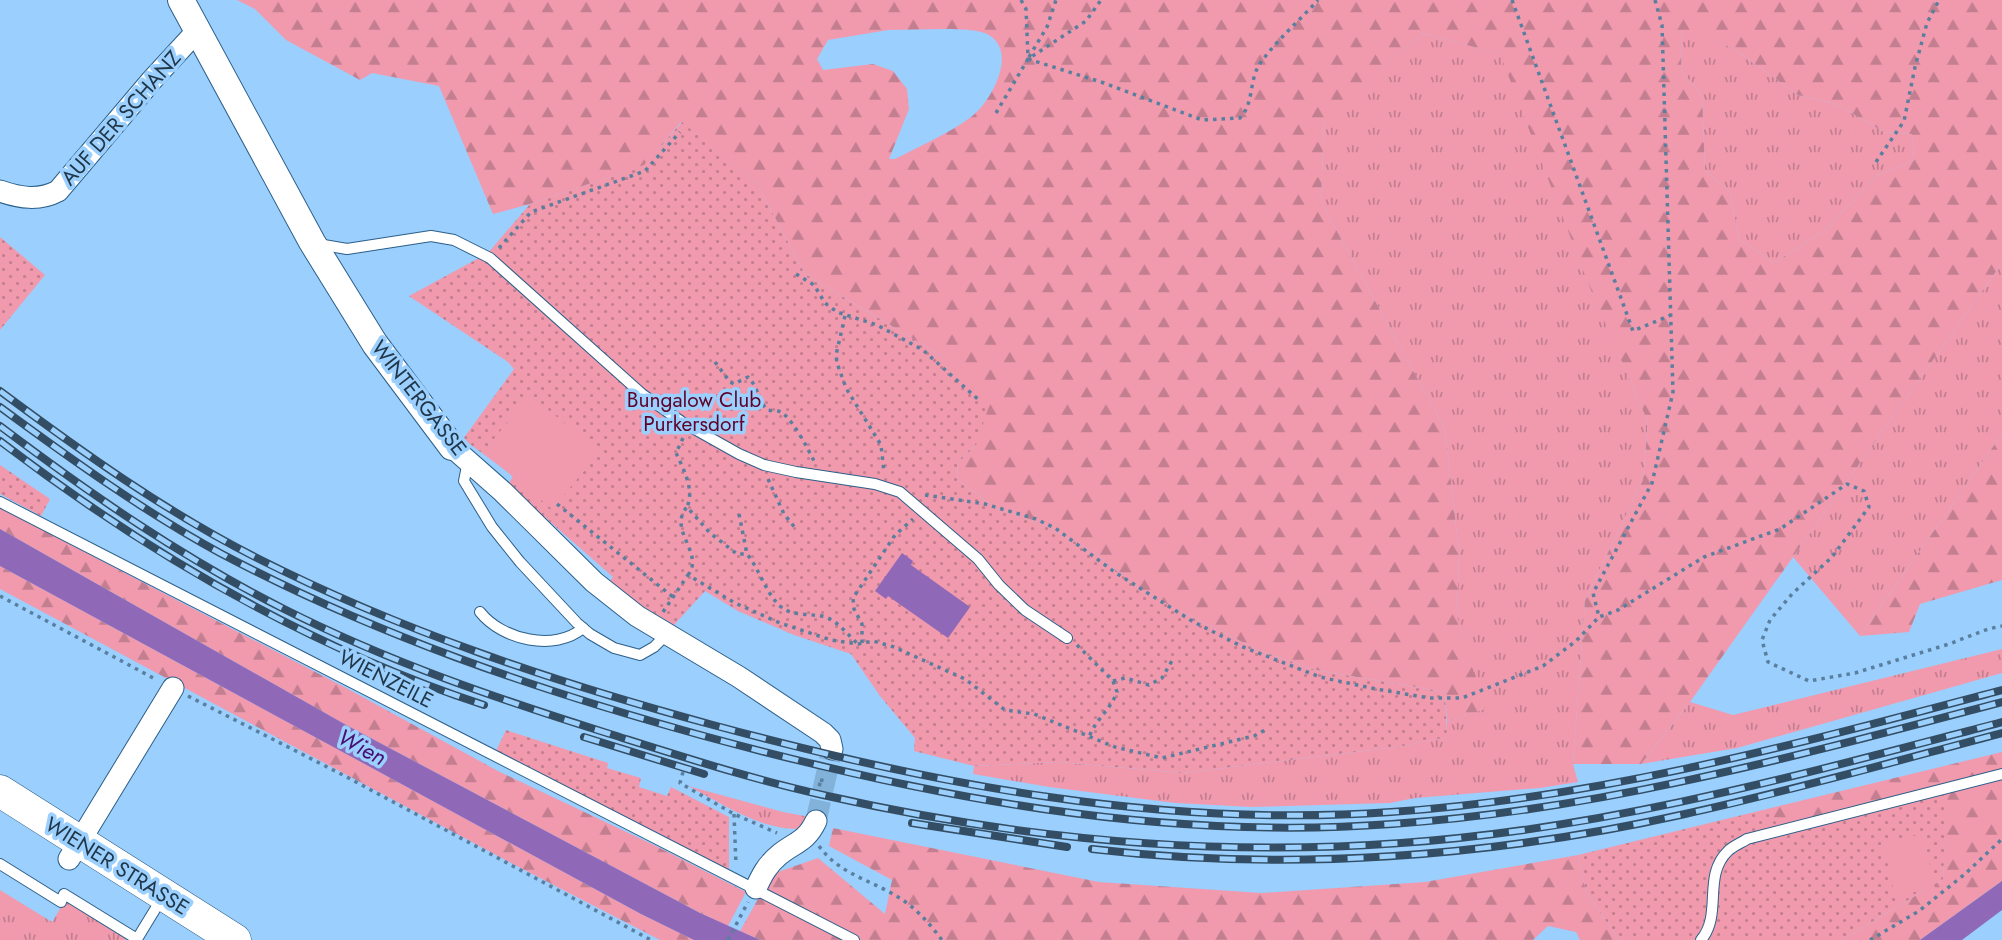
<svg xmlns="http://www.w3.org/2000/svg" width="2002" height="940" viewBox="0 0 2002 940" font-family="Jost,sans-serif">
<defs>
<pattern id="grass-tufts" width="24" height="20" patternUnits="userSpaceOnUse" patternTransform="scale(1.75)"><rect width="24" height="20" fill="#f19aae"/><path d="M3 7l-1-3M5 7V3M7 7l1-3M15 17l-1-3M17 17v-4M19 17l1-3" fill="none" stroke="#c37e90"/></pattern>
<pattern id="forest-firs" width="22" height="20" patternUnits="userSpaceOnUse" patternTransform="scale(1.75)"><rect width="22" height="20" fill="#f19aae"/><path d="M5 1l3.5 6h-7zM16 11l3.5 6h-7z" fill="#c37e90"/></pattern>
<pattern id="garden-dots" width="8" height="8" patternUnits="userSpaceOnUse" patternTransform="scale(1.75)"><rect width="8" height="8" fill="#f19aae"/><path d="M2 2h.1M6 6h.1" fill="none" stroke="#c37e90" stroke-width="1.8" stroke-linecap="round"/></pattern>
</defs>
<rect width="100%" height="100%" fill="#9acffe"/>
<!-- grass -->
<g fill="url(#grass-tufts)">
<path d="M1682,29l49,18 67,48 38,9 48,28 28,2 2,26 -38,16 -51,54 -51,33 -35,-24 -9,-47 -25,-22 -3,-74 -21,-26z"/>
<path d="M1422,33l79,21 89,233 58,135 -5,58 -58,120 -12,164 5,18 -38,6 -125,10 -25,5 -139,4 -76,-4 -126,-16 -76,-13 1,-8 85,-4 123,11 215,-26 49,-10 1,-15 37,-13 -27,-92 2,-65 -14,-123 -124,-227 3,-83z"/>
<path d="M2002,263v171l-142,202 -67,-79z"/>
<path d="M2002,649v24l-265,75 -96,16 49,-62 43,13z"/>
<path d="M688,786l95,26 27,5 -11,12c-40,1 -77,-26 -111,-43z"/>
<path d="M0,890l52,32 14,-23 61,37 -2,4h-125z"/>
</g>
<!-- forest -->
<g fill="url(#forest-firs)" fill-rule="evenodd">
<path d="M237,0h1765v263l-312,439 -49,62h-68l12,-164 58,-120 5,-58 -58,-134 -90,-234 -78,-21 -98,87 -3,82 124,227 14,123 -2,65 28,92 -38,13 -2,-30 -130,-22 -59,-21 -113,-57 -51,-41 -54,-29 -41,-13 -39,-29 -1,-16 19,-19 -33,-88 -138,-83 -48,-90 -76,-62 -36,43 -115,39 -37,10 -54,-128 -67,-13 -12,7 -74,-40 -31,-31zM946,29c14,1 36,-1 47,9 23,20 -4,66 -22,79 -23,17 -51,29 -76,42h-6l20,-50 -2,-20 -14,-18 -20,-7 -50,6 -6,-11 11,-19 60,-10zM1682,30l49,17 67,48 38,9 48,28 28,2 2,26 -38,16 -51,54 -51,33 -35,-24 -9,-47 -25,-22 -3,-74 -21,-26z"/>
<path d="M2002,434v146l-82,24 -11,28 -49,4z"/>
<path d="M0,508l348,181 150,82 158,75 90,46 -18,34 -28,-13 -352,-187 -348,-197z"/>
<path d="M0,566l641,348 53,26h-34l-147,-76 -513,-275z"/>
<path d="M2002,752v129l-82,59h-78l101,-61 4,-93 -171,40 -5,-18z"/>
<path d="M833,828l266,54 162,11 164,-11 153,-27 8,37 33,48h-39l-4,-8 -28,-6 -15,14h-773l-20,-9 32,-57 46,-16 67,56 7,-34 -63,-34z"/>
</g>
<!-- garden -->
<g fill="url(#garden-dots)">
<path d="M682,122l75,62 48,90 138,83 46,49 -13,39 -19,19 1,16 39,29 41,13 54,29 51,41 113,57 59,21 130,22 2,45 -50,10 -215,26 -123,-11 -85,4 -60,-15 1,-13 -35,-42 -29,-42 -57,-19 -56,-24 -33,-20 -31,34 -32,-19 -32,-25 3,-4 -105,-92 5,-9 -50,-37 51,-70 -6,-7 -99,-66 79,-43 42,-49 114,-39z"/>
<path d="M0,237l45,38 -45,55z"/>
<path d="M0,465l50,34 -9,17 -41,-22z"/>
<path d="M506,730l102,33 -1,5 34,10 -2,9 28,9 4,-9 58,30v57l-234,-121z"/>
<path d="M1948,785l-5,94 -101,61h-223l-33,-48 -8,-37 193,-47 6,18z"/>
</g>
<!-- pitch -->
<g fill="#f19aae">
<path d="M530,395l70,57 -48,57 -69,-57z"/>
<path d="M1923,834l12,54 -40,8 -12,-53z"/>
</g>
<!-- water -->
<g fill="#8f69b8">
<path d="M0,529l348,197 352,187 60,27h-66l-53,-26 -641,-348z"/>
<path d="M902,553l11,8 -2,4 59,42 -22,31 -60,-42 -2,3 -11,-8z"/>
<path d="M2002,881v29l-40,30h-42z"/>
</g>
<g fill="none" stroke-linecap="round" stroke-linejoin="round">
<!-- minor-tunnel -->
<path stroke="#82b1da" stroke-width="21" stroke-dasharray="21 10" stroke-linecap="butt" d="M816,821l16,-72"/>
<defs>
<g id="service">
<path d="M318,244l29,5 84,-13 23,4 36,18 152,136 40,28 57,32 25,11 32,7 79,12 25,8 78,67 21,26 26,25 42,28"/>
<path d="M468,461l-4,20 28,46 28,35 57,61 13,11 24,14 26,7 14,-8 12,-12"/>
<path d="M0,502l854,438"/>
<path d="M480,612c22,28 75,40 103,16"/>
<path d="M0,864l61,38 3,-8 73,45 25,-41"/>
<path d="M1701,940c22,-26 1,-64 27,-89 5,-5 13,-8 19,-12l255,-65"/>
</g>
<g id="minor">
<path d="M0,191c20,7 39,10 58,0l94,-111 45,-49"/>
<path d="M452,447l51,45 91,90 43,34 102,61 84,56 7,7 2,9"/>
<path d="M69,859l104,-171"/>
<path d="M756,888c6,-13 11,-23 23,-33 16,-13 27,-13 37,-34"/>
</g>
<path id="tertiary" d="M181,0l131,242 63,102 77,103"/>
<path id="primary" d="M0,791l235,149"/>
</defs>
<!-- service casing -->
<use href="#service" stroke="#2c5f88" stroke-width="12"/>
<!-- minor casing -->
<use href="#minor" stroke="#2c5f88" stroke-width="23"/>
<!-- tertiary casing -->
<use href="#tertiary" stroke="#2c5f88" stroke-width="28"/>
<!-- primary casing -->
<use href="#primary" stroke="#2c5f88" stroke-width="33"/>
<!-- path -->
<g stroke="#5a7f9e" stroke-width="3.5" stroke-dasharray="3.5 5" stroke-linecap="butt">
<path d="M1021,0l5,9 2,48"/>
<path d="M1512,0l121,331 38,-16"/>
<path d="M1655,0l7,25 11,367 -21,91 -59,110 6,24 19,-7 86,-53 76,-28 67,-45 17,7 5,16 -37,50 -40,37 -22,26 -8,20 6,22 41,19 46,-8 94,-29 39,-15 14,-3"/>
<path d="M1029,57l18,-30 9,-27"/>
<path d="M1028,59l76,24 98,37 38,-2c15,-16 8,-38 21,-56 16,-22 39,-42 57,-62"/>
<path d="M996,113l32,-54 58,-38 15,-21"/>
<path d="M1876,162l28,-41 11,-54 12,-44 12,-23"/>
<path d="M499,248l32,-36 114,-41 35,-39"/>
<path d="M796,274l18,11 11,18 12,9 40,13 46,25 57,51"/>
<path d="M845,316l-9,39 1,8 9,25 35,57 3,27"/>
<path d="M715,362l15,20 4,2 14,-7c10,10 10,22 19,33 4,1 8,0 11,1 12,2 31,40 36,50"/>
<path d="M683,438l-7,15c7,15 19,37 11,54"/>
<path d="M768,479l16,35 12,15"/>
<path d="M925,495l60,9 51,15 19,9 61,45 76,48 51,26 77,30 56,12 53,9h33l81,-32 33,-25 23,-24"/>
<path d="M557,504l116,93"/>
<path d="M739,514l8,40"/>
<path d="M688,575c17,-22 -21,-45 -1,-68l23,26 27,21h10c13,16 18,38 33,52 13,12 33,6 48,12 11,5 21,18 30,26"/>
<path d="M0,596l157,84"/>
<path d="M663,612l25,-37 47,28 45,20 51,17 27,4 15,-3 21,6 71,32 40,31 29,4 81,33 47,11 92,-22 13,-7"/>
<path d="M862,643v-19l-8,-15 -1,-11 42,-63 18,-16"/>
<path d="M1077,645l36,36 4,11c-6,17 -21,27 -28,45"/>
<path d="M1113,681l12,-3 24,7 13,-7 11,-19"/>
<path d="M188,696l155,79 308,165"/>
<path d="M683,772l-3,11 54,31 43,19"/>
<path d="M820,780l6,1"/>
<path d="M818,784l7,2"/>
<path d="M734,814l2,51"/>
<path d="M819,846c20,28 52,34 79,51 17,10 32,27 44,43"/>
<path d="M728,940l20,-38"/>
<path d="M1870,940l49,-29 46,-37 37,-35"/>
</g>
<!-- service -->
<use href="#service" stroke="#fff" stroke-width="10"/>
<!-- minor -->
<use href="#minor" stroke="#fff" stroke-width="21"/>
<!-- tertiary -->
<use href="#tertiary" stroke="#fff" stroke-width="26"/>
<!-- primary -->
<use href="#primary" stroke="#fff" stroke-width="32"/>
<defs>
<g id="rail">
<path d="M0,391c82,61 166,121 257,167 144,73 300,125 456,167 222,60 448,103 678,87 209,-14 410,-69 611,-122"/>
<path d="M0,407c71,52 143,104 220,146 153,81 317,137 484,183 225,61 454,105 688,88 209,-14 408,-69 610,-122"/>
<path d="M0,426c90,68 183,132 284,183 105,53 214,90 326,125 70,22 141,45 213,61 190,43 384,62 578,48 207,-14 402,-69 601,-121"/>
<path d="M0,441c147,112 307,206 484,264"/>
<path d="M584,737l120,37"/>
<path d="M912,823l155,24"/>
<path d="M1092,849c196,23 400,8 593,-35 106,-23 211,-53 317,-81"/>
</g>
</defs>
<!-- rail casing -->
<use href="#rail" stroke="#334e64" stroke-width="8"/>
<!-- rail -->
<use href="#rail" stroke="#9acffe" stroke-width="5" stroke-dasharray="16" stroke-linecap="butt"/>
</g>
<g text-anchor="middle" stroke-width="7" stroke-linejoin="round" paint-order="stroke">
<!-- street labels -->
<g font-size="21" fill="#213749" stroke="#9acffe">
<text transform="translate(121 118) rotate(-49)" y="7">AUF DER SCHANZ</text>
<text transform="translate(419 398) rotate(52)" y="7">WINTERGASSE</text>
<text transform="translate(386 679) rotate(27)" y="7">WIENZEILE</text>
<text transform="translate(117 866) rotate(32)" y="7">WIENER STRASSE</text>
</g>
<!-- park labels -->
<g font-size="21" fill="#5f0329" stroke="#9acffe">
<text x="694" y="407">Bungalow Club<tspan x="694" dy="24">Purkersdorf</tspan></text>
</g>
<!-- water labels -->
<g font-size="23" font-style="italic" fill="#490e72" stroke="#9acffe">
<text transform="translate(362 747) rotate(28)" y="8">Wien</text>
</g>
</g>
</svg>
